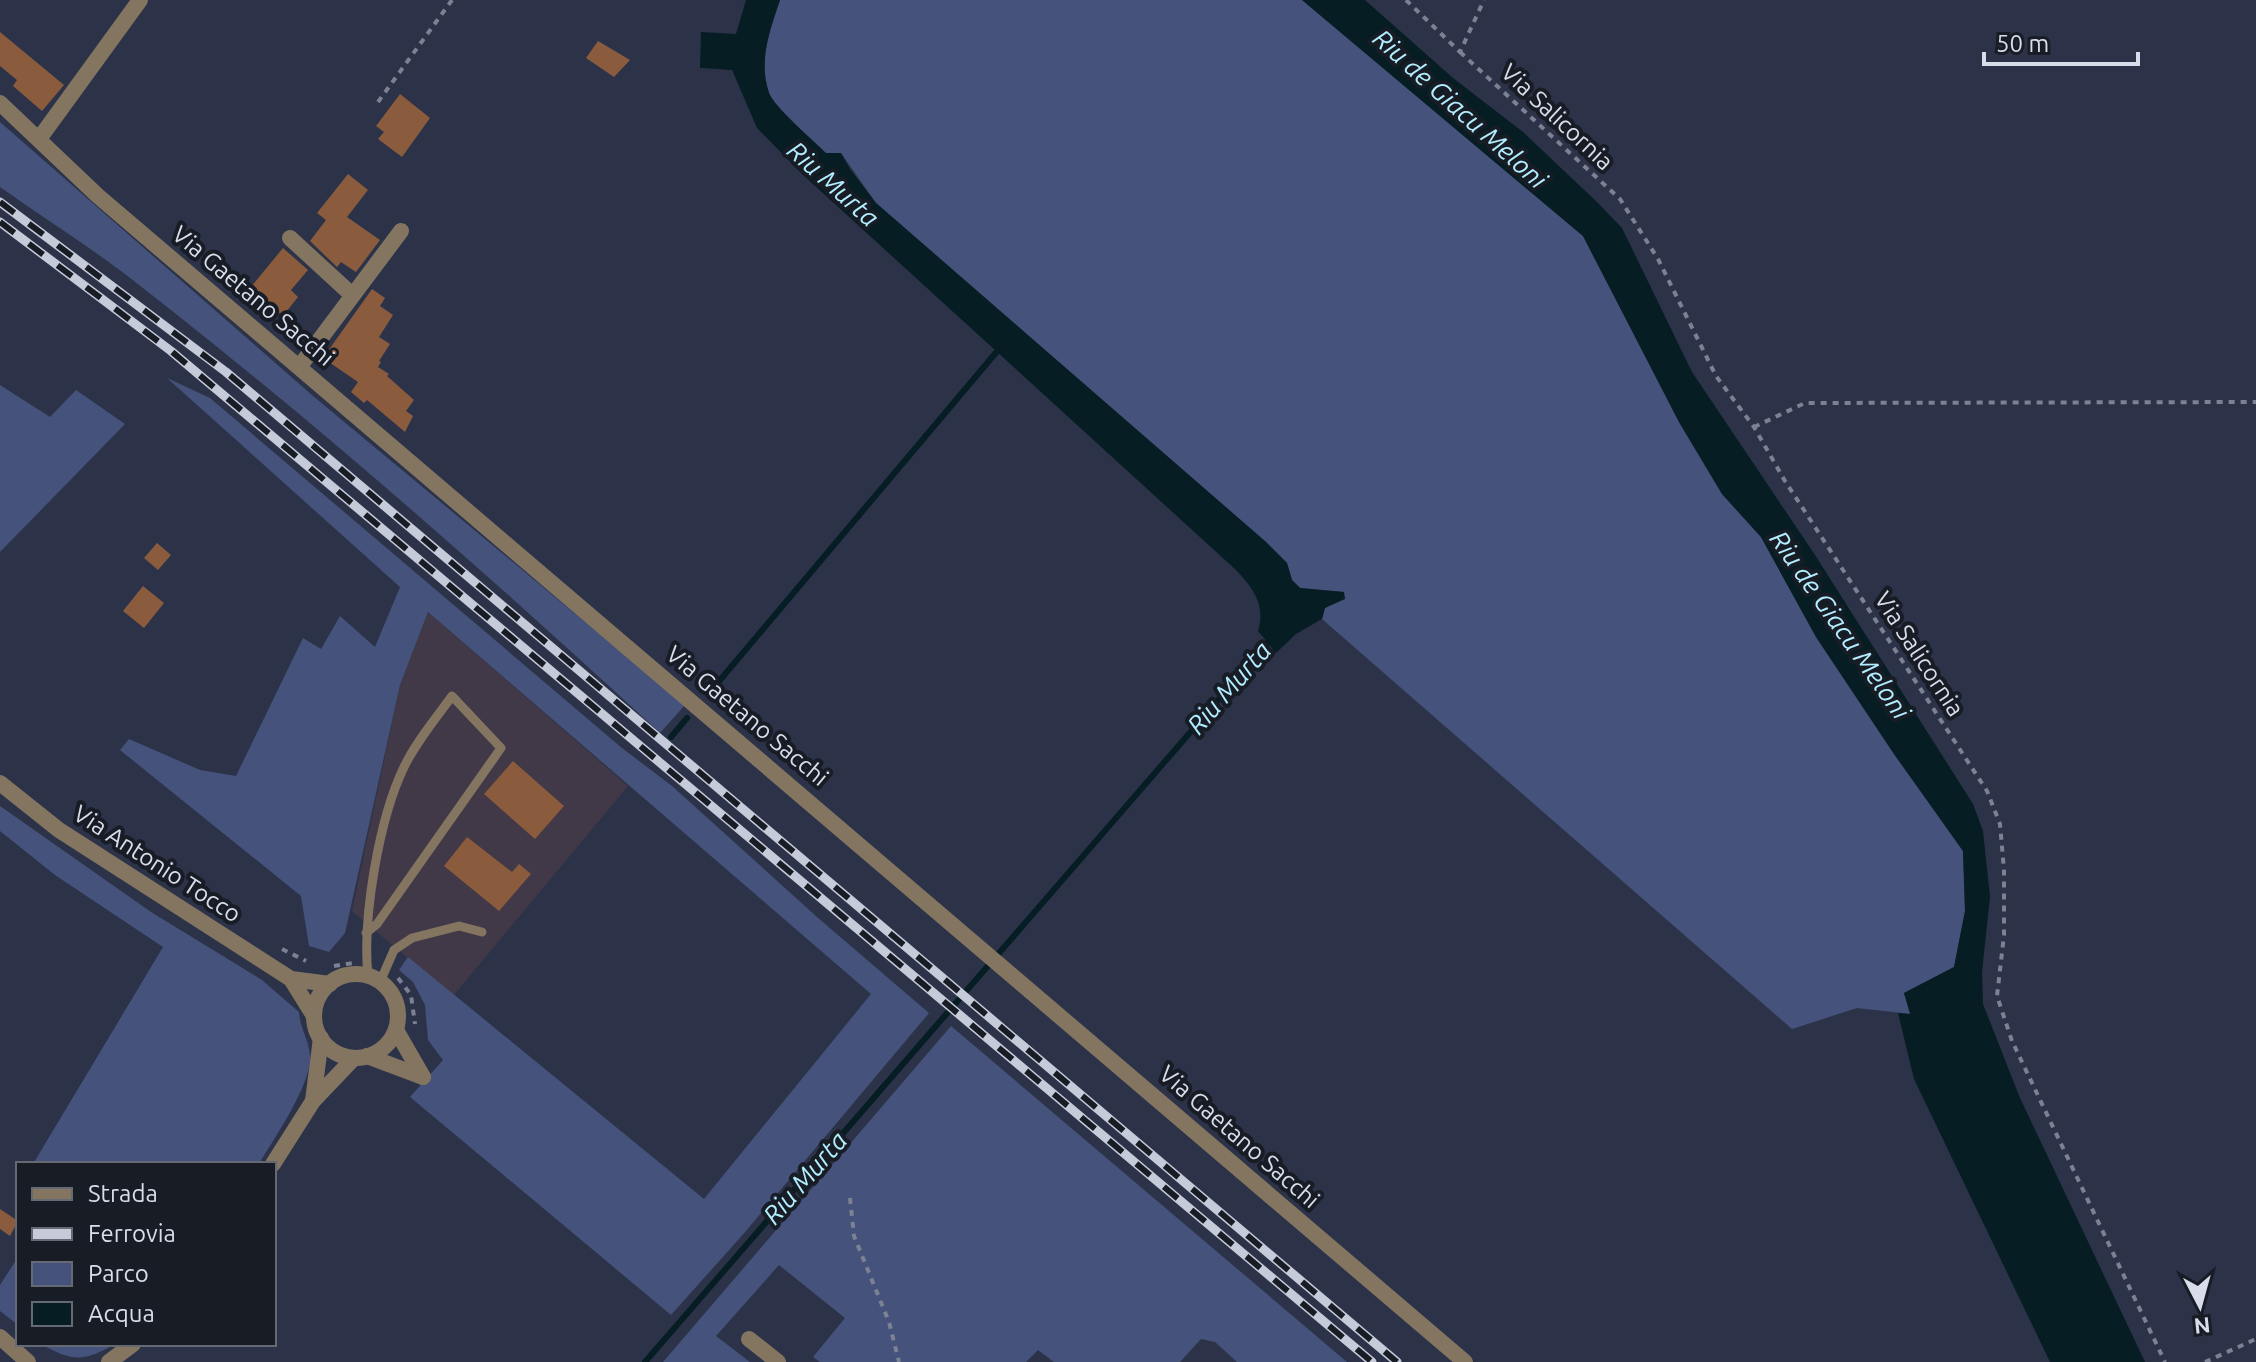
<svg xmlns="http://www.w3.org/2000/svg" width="2256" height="1362" viewBox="0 0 2256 1362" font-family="Ubuntu,sans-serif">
<rect width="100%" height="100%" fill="#2c3349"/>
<!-- industrial -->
<path fill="#413848" d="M428,612l200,174 -175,210 -101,-85 48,-226z"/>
<!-- green -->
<g fill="#45527b">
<path d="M780,0h522l281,236 96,186 43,72 39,43 55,100 78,117 69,97 2,60 -11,56 -50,26 7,21 -54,-6 -65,21 -470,-410 3,-11 19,-16 -44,-4 -8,-8 -5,-17 -21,-21 -390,-339 -35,-50 -15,1c-12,-13 -52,-47 -57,-61 -11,-32 1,-63 11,-93z"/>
<path d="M0,122l313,274 372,309 -25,28c-171,-158 -350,-316 -535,-459 -40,-30 -84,-58 -125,-87z"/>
<path d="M167,378l43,20 412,350 50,38 145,131 112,96 -183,218 -75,84 -261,-218 33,-37 -15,-20 -3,-35 -12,-23 -14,-12 9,-13 296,242 167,-205 -443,-382 -28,73 -55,248 -16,19 -20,-6 -8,-50 -181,-146 9,-11 71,31 36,6 67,-138 18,11 19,-33 35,31 25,-60z"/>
<path d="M0,385l50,32 26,-27 49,34 -125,128z"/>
<path d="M0,806l151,106 111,68 37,32c1,16 10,29 11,43 3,27 -36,84 -51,109h-226l130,-217 -108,-72 -55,-44z"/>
<path d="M951,1026l396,336h-110l-22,-20 -14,-3 -21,23h-126l-16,-12 -12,12h-206l-7,-5 32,-39 -66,-53 -63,71 34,26h-87z"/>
<path d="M18,1257v68l-18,-14v-26z"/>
<path d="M41,1344h74c-32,18 -42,18 -74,0z"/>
</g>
<!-- water -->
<g fill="#061d23">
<path d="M746,0h34c-10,30 -22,61 -11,93 5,14 45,48 57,60h15l9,16 26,34 390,339 21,21 5,17 8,8 44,4 1,7 -20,9 -3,11 -26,15 -20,19 -18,-22c8,-26 -5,-43 -22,-61l-434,-396 -45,-46 -25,-58 -32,-2 1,-36 35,2z"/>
<path d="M1302,0h63l88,78 70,54 75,71 24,25 70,144 123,183 158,249 10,27 7,66 -8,75 1,32 37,94 125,264h-95l-136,-283 -16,-66 12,1 -6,-21 50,-26 11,-56 -2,-60 -69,-97 -78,-117 -55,-100 -39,-43 -43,-72 -96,-186z"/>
</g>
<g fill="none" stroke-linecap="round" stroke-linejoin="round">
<!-- stream -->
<g stroke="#061d23" stroke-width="6">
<path d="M710,692l289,-343"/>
<path d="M671,737l16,-19"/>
<path d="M645,1362l626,-723"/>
</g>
</g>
<!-- building -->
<g fill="#8b5b3d">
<path d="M0,32l64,53 -22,26 -29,-25 4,-6 -17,-14z"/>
<path d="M598,41l32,19 -16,17 -28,-19z"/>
<path d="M400,94l30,24 -28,39 -24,-18 6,-7 -8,-6z"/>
<path d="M348,174l20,16 -21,27 33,23 -24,32 -15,-10 -4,5 -27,-26 16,-21 -9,-7z"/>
<path d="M283,248l25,22 -17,20 7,7 -15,19 -33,-28z"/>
<path d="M372,289l13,9 -5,8 13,9 -14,22 11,7 -11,17 2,1 -3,5 11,7 -2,2 27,24 -8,11 7,5 -8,16 -38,-32 -3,3 -13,-11 7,-10 -35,-24z"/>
<path d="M157,543l14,12 -13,15 -14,-12z"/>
<path d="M143,586l21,17 -20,25 -21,-17z"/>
<path d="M513,761l51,45 -29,33 -51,-45z"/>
<path d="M467,837l45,35 7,-8 12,10 -32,37 -55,-45z"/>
<path d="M0,1209l18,12 -8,15 -10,-7z"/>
</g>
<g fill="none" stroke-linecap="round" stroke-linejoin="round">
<!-- path -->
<g stroke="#7c8294" stroke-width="4" stroke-dasharray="6 6" stroke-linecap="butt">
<path d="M1406,0l54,52 24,-52"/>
<path d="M1460,52l160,147 38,60 58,117 38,51 31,54 202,310 13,33 4,46v65l-7,61 15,45 153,321"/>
<path d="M378,102l74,-102"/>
<path d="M1754,427l51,-24 451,-1"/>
<path d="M282,949l24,12"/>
<path d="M334,966l19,-3"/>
<path d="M398,978l13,17 4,29"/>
<path d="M850,1198l4,38 35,86 10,40"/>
<path d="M2205,1362l51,-23"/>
</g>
<!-- lane -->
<g stroke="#847561" stroke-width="9">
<path d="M366,933l11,-9 124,-176 -49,-52c-16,22 -36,46 -48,71 -25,52 -42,151 -36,209"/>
<path d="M380,982l14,-32 18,-12 47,-12 23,6"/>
</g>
<!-- street -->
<g stroke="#847561" stroke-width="16">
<path d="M0,103l98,93 1367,1166"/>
<path d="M39,139l101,-139"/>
<path d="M290,238l61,56"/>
<path d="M300,366l101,-135"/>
<path d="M0,783l59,47 232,149 23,37"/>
<circle cx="356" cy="1016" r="42"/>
<path d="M291,979l39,5"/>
<path d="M396,1030l27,47"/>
<path d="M367,1056l56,21"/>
<path d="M313,1101l8,-63"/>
<path d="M273,1164l40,-63 41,-43"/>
<path d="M0,1337l28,25"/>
<path d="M749,1339l29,23"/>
<path d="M109,1362l24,-18"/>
</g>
<defs>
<g id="rail">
<path d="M0,202l226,170 1171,990"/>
<path d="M0,222l171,129 1201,1011"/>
</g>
</defs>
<!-- rail casing -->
<use href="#rail" stroke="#c6cbda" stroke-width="9"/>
<!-- rail -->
<use href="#rail" stroke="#181c25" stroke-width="6" stroke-dasharray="18" stroke-linecap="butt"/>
</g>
<g text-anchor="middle" stroke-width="8" stroke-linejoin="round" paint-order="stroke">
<!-- street labels -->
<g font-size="24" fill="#d8ddeb" stroke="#181c25">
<text transform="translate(1557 117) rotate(43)" y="8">Via Salicornia</text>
<text transform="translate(253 296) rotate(40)" y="8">Via Gaetano Sacchi</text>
<text transform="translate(1919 654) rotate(57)" y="8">Via Salicornia</text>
<text transform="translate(747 716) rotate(40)" y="8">Via Gaetano Sacchi</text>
<text transform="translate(157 864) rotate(33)" y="8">Via Antonio Tocco</text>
<text transform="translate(1239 1137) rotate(41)" y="8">Via Gaetano Sacchi</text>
</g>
<!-- water labels -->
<g font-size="26" font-style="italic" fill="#b2eeff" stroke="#181c25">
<text transform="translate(1460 109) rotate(42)" y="9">Riu de Giacu Meloni</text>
<text transform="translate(833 184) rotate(42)" y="9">Riu Murta</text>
<text transform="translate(1840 625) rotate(55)" y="9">Riu de Giacu Meloni</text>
<text transform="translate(1229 688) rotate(-49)" y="9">Riu Murta</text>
<text transform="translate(805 1178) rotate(-49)" y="9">Riu Murta</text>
</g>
</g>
<!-- legend -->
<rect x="16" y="1162" width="260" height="184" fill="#181c25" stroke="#656974" stroke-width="2"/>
<rect x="32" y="1188" width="40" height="12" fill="#847561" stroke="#656974" stroke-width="2"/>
<text x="88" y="1202" font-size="24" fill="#d8ddeb">Strada</text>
<rect x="32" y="1228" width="40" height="12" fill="#c6cbda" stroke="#656974" stroke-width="2"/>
<text x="88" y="1242" font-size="24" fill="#d8ddeb">Ferrovia</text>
<rect x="32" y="1262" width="40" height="24" fill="#45527b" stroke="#656974" stroke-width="2"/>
<text x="88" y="1282" font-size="24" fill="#d8ddeb">Parco</text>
<rect x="32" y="1302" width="40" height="24" fill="#061d23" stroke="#656974" stroke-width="2"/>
<text x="88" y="1322" font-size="24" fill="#d8ddeb">Acqua</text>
<!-- north arrow -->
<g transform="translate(2200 1306) rotate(174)" stroke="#181c25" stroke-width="6" paint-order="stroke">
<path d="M0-6L14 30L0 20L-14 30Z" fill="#d8ddeb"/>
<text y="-12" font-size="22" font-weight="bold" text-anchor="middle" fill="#d8ddeb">N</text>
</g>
<!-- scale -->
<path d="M1984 52v12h154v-12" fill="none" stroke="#d8ddeb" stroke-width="4"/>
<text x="1996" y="52" font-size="24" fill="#d8ddeb" stroke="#181c25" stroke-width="6" paint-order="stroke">50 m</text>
</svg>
